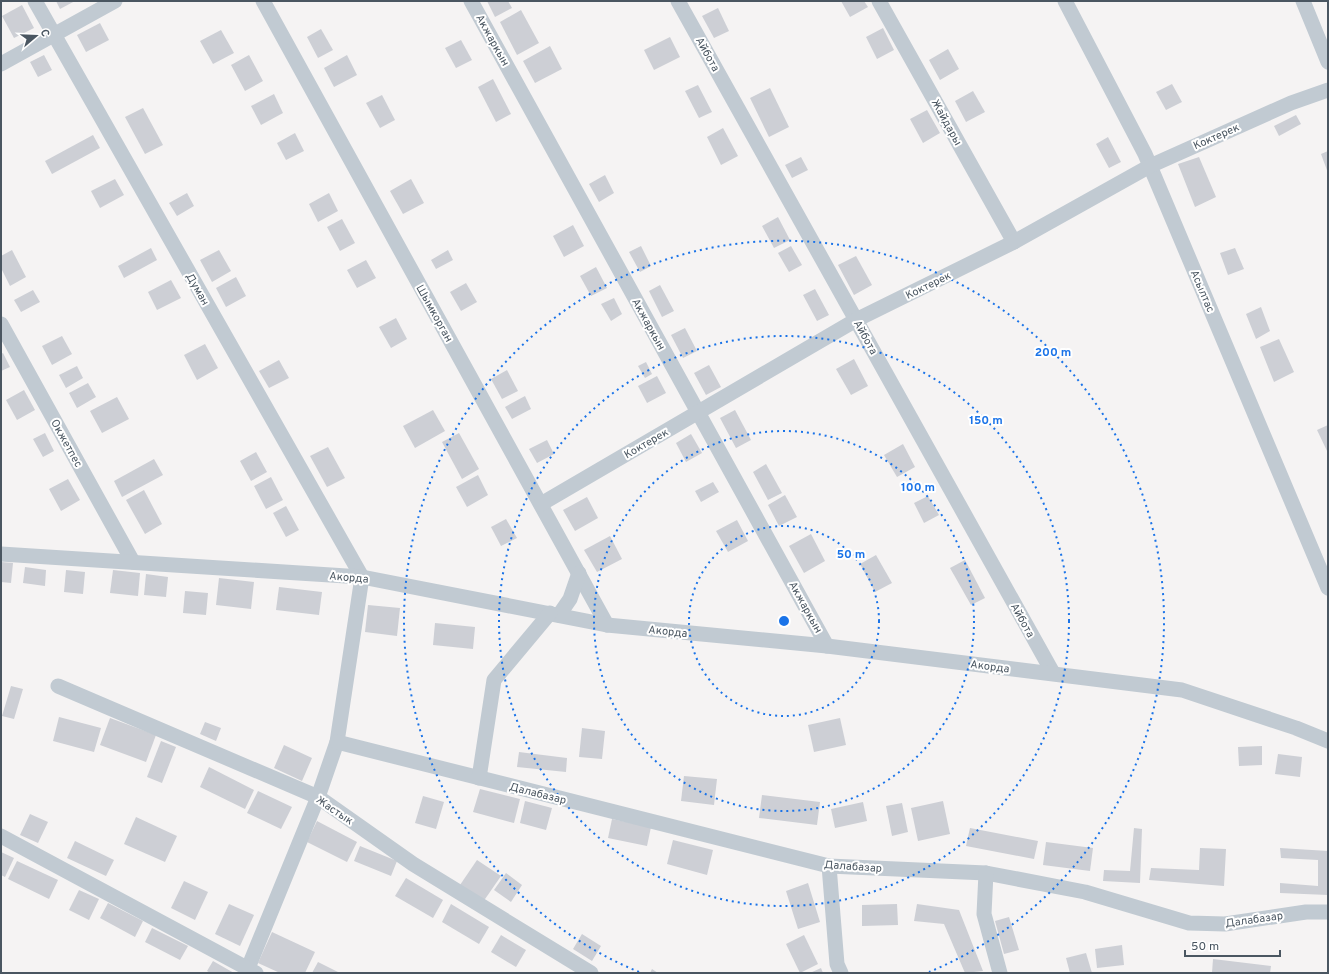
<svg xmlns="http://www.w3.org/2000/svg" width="1329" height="974" viewBox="0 0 1329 974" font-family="Overpass,sans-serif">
<rect width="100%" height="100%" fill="#f5f3f3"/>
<!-- building -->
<g fill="#cdcfd5">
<path d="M56,1h19l-15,8z"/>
<path d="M487,1h21l4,7 -17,9z"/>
<path d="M841,1h23l4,6 -18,10z"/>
<path d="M22,5l12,23 -20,10 -12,-22z"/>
<path d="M718,8l11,23 -15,7 -12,-22z"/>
<path d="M521,10l18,33 -22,12 -17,-33z"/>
<path d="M100,23l9,17 -23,12 -9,-17z"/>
<path d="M883,28l11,22 -17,9 -11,-22z"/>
<path d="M321,29l12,21 -15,8 -11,-21z"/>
<path d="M221,30l13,23 -21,11 -13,-23z"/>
<path d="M670,37l10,20 -26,13 -10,-20z"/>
<path d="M461,40l11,20 -16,8 -11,-20z"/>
<path d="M550,46l12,23 -27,14 -12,-22z"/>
<path d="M948,49l11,20 -19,11 -11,-20z"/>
<path d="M44,55l8,15 -14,7 -8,-15z"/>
<path d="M249,55l14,26 -18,10 -14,-26z"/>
<path d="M347,55l10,20 -23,12 -10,-19z"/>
<path d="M493,79l18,35 -15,8 -18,-35z"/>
<path d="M1172,84l10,18 -16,8 -10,-18z"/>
<path d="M698,85l14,27 -13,6 -14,-27z"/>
<path d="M770,88l19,39 -20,10 -19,-39z"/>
<path d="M973,91l12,21 -19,10 -11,-21z"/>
<path d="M274,94l9,19 -22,12 -10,-19z"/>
<path d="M382,95l13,25 -15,8 -14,-25z"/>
<path d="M143,108l20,37 -18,9 -20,-37z"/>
<path d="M927,110l13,23 -17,10 -13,-24z"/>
<path d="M1296,115l5,9 -22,12 -5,-10z"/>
<path d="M723,128l15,28 -17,9 -14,-28z"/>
<path d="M295,133l9,18 -18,9 -9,-17z"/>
<path d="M93,135l7,13 -48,26 -7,-13z"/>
<path d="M1108,137l13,25 -12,6 -13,-24z"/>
<path d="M1328,151v22l-7,-19z"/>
<path d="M801,157l7,13 -16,8 -7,-13z"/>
<path d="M1199,157l17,40 -21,10 -17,-43z"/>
<path d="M605,175l9,18 -15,9 -10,-18z"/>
<path d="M115,179l9,16 -24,13 -9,-17z"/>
<path d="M411,179l13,24 -21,11 -13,-23z"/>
<path d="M187,193l7,13 -17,10 -8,-13z"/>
<path d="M329,193l9,18 -20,11 -9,-18z"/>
<path d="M778,217l12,23 -16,8 -12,-22z"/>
<path d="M342,219l13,24 -15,8 -13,-24z"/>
<path d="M573,225l11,21 -20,11 -11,-21z"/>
<path d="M641,246l10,20 -11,6 -11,-20z"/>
<path d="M791,246l11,19 -13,7 -11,-19z"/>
<path d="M151,248l6,12 -33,18 -6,-12z"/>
<path d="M1235,248l9,21 -16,6 -8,-22z"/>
<path d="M12,250l14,27 -16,9 -9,-18v-12z"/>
<path d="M219,250l12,21 -19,11 -12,-22z"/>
<path d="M448,250l5,10 -17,9 -5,-9z"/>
<path d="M856,256l16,29 -18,10 -16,-30z"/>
<path d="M366,260l10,18 -19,10 -10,-18z"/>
<path d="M596,267l11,21 -16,8 -11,-20z"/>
<path d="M236,277l10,19 -20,11 -10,-19z"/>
<path d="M171,280l10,18 -24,12 -9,-18z"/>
<path d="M466,283l11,19 -16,9 -11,-19z"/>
<path d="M660,285l14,26 -12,6 -13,-26z"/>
<path d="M815,289l14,26 -12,6 -14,-26z"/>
<path d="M33,290l7,12 -19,10 -7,-12z"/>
<path d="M614,298l8,16 -11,7 -10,-17z"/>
<path d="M1261,307l9,24 -14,8 -10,-25z"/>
<path d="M396,318l11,21 -16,9 -12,-21z"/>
<path d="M685,328l12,23 -14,7 -12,-23z"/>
<path d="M62,336l10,18 -20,11 -10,-19z"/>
<path d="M1279,339l15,33 -20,10 -14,-35z"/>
<path d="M205,344l13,24 -21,12 -13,-25z"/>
<path d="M3,353l7,14 -9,4v-17z"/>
<path d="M854,359l14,27 -17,9 -15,-26z"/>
<path d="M279,360l10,18 -20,10 -10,-17z"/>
<path d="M646,362l6,12 -7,4 -7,-12z"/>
<path d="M709,365l12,22 -15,8 -12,-22z"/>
<path d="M77,366l6,12 -17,10 -7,-13z"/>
<path d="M507,370l11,21 -16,8 -11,-20z"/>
<path d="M657,376l9,17 -19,10 -9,-17z"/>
<path d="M88,383l8,14 -19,11 -8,-15z"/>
<path d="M24,390l11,20 -18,10 -11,-20z"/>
<path d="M525,396l6,13 -19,10 -7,-12z"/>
<path d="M117,397l12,22 -27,14 -12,-22z"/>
<path d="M433,410l12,21 -30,17 -12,-22z"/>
<path d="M735,410l16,30 -15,8 -16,-30z"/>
<path d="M1328,425v28l-11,-23z"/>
<path d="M45,433l9,18 -11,6 -10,-18z"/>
<path d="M459,433l20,36 -17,10 -20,-37z"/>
<path d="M691,434l11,19 -16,9 -10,-19z"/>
<path d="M547,440l7,14 -17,9 -8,-14z"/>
<path d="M903,444l12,23 -18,10 -13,-22z"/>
<path d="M328,447l17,31 -18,9 -17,-31z"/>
<path d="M256,452l11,20 -16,9 -11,-20z"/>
<path d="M154,459l9,16 -41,22 -8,-16z"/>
<path d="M766,464l16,29 -14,7 -15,-28z"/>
<path d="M478,475l10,20 -21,12 -11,-20z"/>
<path d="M271,477l12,23 -17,9 -12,-23z"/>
<path d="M68,479l12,21 -19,11 -12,-22z"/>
<path d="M713,482l6,10 -18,10 -6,-11z"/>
<path d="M144,490l18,34 -17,10 -19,-34z"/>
<path d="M785,495l12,22 -18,9 -11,-21z"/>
<path d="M928,496l11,19 -15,8 -10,-20z"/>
<path d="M587,497l11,21 -23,13 -12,-21z"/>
<path d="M286,506l13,24 -13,7 -13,-24z"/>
<path d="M506,519l11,19 -16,8 -10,-19z"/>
<path d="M737,520l11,21 -20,11 -12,-21z"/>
<path d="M811,534l14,27 -21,12 -15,-27z"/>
<path d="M610,536l12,23 -25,13 -13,-22z"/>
<path d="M876,555l16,28 -17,9 -15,-28z"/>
<path d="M965,560l20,38 -14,7 -21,-37z"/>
<path d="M1,562l12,1 -2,20 -10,-1z"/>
<path d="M25,567l21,3 -1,16 -22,-3z"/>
<path d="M66,570l19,2 -2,22 -19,-2z"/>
<path d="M113,570l27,3 -2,23 -28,-3z"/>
<path d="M146,574l22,3 -2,20 -22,-2z"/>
<path d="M219,578l35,4 -3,27 -35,-4z"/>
<path d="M279,587l43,5 -3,23 -43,-5z"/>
<path d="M185,591l23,2 -2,22 -23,-2z"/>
<path d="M368,605l32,3 -3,28 -32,-4z"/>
<path d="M435,623l40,4 -2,22 -40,-4z"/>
<path d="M11,686l12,3 -9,30 -12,-3z"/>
<path d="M59,717l42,11 -7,24 -41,-11z"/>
<path d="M110,718l46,17 -10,27 -46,-17z"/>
<path d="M840,718l6,27 -32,7 -6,-27z"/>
<path d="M205,722l16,6 -5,13 -16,-7z"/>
<path d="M582,728l23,3 -3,28 -23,-2z"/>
<path d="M161,741l15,6 -14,36 -15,-6z"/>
<path d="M284,745l28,13 -10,23 -28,-13z"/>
<path d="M1262,746v19l-23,1 -1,-19z"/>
<path d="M519,752l48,6 -1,14 -49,-5z"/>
<path d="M1278,754l24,3 -2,20 -25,-3z"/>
<path d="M209,767l45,23 -9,19 -45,-22z"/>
<path d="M684,776l33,3 -3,26 -33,-4z"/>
<path d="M480,789l40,10 -6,24 -41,-11z"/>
<path d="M258,791l34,16 -11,22 -34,-16z"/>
<path d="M762,795l58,7 -3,23 -58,-7z"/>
<path d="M423,796l21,6 -8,27 -21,-6z"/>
<path d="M525,801l27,7 -6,22 -26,-7z"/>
<path d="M943,801l7,33 -32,7 -7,-33z"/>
<path d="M863,802l4,19 -32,7 -4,-19z"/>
<path d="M902,803l6,29 -16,4 -6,-30z"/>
<path d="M30,814l18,8 -10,21 -18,-8z"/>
<path d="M136,817l41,19 -12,26 -41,-18z"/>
<path d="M612,819l39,8 -4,19 -39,-8z"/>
<path d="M317,821l40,21 -10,20 -40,-20z"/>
<path d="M970,828l68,13 -4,18 -68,-13z"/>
<path d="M1134,828l8,1 -2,54 -37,-2 1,-11 26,1z"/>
<path d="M673,840l40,10 -6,25 -40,-11z"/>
<path d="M75,841l39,19 -8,16 -39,-18z"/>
<path d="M1046,842l47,6 -3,23 -47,-6z"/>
<path d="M360,846l37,15 -6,15 -37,-15z"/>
<path d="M1200,848l26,1 -2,37 -75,-6 2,-12 48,2z"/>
<path d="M1280,848l48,3v44l-48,-2v-10l38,3v-26l-37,-2z"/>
<path d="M1,852l13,6 -9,19 -4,-2z"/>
<path d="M477,860l24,16 -18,26 -23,-17z"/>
<path d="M17,861l41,19 -9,19 -41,-20z"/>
<path d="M506,873l16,12 -11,17 -17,-12z"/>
<path d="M406,878l37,22 -10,18 -38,-22z"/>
<path d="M184,881l24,11 -13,28 -24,-12z"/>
<path d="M808,883l12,39 -22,7 -12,-38z"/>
<path d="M79,890l20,9 -10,21 -20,-10z"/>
<path d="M108,903l35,18 -8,16 -35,-19z"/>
<path d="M229,904l25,11 -14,31 -25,-12z"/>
<path d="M451,904l38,23 -10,17 -37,-22z"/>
<path d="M897,904l1,21 -36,1v-21z"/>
<path d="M917,904l42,6 24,61 -18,2 -21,-49 -30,-3z"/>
<path d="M1009,917l10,33 -15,4 -9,-33z"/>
<path d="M152,928l36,18 -8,14 -35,-18z"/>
<path d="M272,932l43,20 -10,21h-25l-22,-10z"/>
<path d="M582,934l19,12 -9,15 -19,-12z"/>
<path d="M501,935l25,15 -10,17 -25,-15z"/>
<path d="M804,935l14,29 -18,9 -14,-29z"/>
<path d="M1122,945l2,20 -27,3 -2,-19z"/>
<path d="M1086,953l6,20h-22l-4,-15z"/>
<path d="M1213,959l58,7 -1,7h-58z"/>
<path d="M213,961l21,12h-24l-3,-2z"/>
<path d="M318,962l22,11h-28z"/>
<path d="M821,968l2,5h-13z"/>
<path d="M652,969l6,4h-8z"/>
</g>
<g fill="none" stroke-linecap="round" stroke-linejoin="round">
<!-- minor -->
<g stroke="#c1cad2" stroke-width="15">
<path d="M35,1l327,576 -25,165 -19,55 -72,176"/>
<path d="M263,1l344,624"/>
<path d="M471,1l356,645"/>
<path d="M678,1l375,672"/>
<path d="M879,1l135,241"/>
<path d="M1065,1l80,153 183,434"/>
<path d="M1303,1l25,61"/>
<path d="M1,64l114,-63"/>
<path d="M1,324l132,238"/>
<path d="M541,504l315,-184 158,-78 136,-76 141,-63 37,-13"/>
<path d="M1,554l361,23 245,48 220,21 355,44 114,38 32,13"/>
<path d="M559,615l11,-16 9,-26"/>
<path d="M58,686l260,111 95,67 178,109"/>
<path d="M337,742l492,124 157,7 99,19 104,31 36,1 81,-12h22"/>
<path d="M479,778l15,-98 56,-67"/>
<path d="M1,836l255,137"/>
<path d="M829,866l8,98 4,9"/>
<path d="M986,873l-2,41 16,59"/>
</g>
</g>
<!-- distance rings -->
<g fill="none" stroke="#1a73e8" stroke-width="2" stroke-dasharray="2 4">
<circle cx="784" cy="621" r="95"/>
<circle cx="784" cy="621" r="190"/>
<circle cx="784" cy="621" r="285"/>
<path d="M639 972A380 380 0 1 1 929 972"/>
</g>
<g text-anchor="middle" stroke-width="4" stroke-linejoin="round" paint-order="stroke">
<!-- street labels -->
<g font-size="11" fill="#4a5661" stroke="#fff">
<text transform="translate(493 40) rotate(61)" y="4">Акжаркын</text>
<text transform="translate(708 54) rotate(61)" y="4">Айбота</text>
<text transform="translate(947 122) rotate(61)" y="4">Жайдары</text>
<text transform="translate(1216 136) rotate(-24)" y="4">Коктерек</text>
<text transform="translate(928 285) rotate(-26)" y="4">Коктерек</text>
<text transform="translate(198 289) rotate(60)" y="4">Думан</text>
<text transform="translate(1203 291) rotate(67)" y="4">Асылтас</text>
<text transform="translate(435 313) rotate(61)" y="4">Шымкорган</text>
<text transform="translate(649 324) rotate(61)" y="4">Акжаркын</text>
<text transform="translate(866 337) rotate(61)" y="4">Айбота</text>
<text transform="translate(67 443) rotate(61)" y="4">Окжетпес</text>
<text transform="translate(646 443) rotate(-30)" y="4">Коктерек</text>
<text transform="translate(349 577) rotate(5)" y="4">Акорда</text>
<text transform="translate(806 607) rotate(61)" y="4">Акжаркын</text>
<text transform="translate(1023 620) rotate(61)" y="4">Айбота</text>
<text transform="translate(668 631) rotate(6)" y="4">Акорда</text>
<text transform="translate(990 666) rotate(7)" y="4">Акорда</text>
<text transform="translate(538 793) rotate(14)" y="4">Далабазар</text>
<text transform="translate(335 810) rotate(34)" y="4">Жастык</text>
<text transform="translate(853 866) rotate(4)" y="4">Далабазар</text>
<text transform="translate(1254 919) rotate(-8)" y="4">Далабазар</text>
</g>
</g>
<circle cx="784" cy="621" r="6" fill="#1a73e8" stroke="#fff" stroke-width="2"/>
<g font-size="12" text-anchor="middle" font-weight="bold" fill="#1a73e8" stroke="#fff" stroke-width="4" stroke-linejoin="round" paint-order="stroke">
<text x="1053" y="356">200 m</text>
<text x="986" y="424">150 m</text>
<text x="918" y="491">100 m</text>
<text x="851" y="558">50 m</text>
</g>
<!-- border -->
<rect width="1329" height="974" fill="none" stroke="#4a5661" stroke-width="4"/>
<!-- north arrow -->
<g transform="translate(36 36) rotate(71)" stroke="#ffffff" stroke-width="3" paint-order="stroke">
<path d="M0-3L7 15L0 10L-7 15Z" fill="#4a5661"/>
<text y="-6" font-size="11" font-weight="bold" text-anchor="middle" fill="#4a5661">С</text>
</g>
<!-- scale -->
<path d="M1185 950v6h95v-6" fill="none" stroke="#4a5661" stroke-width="2"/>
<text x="1191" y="950" font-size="12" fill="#4a5661" stroke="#ffffff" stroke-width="3" paint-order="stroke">50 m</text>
</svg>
